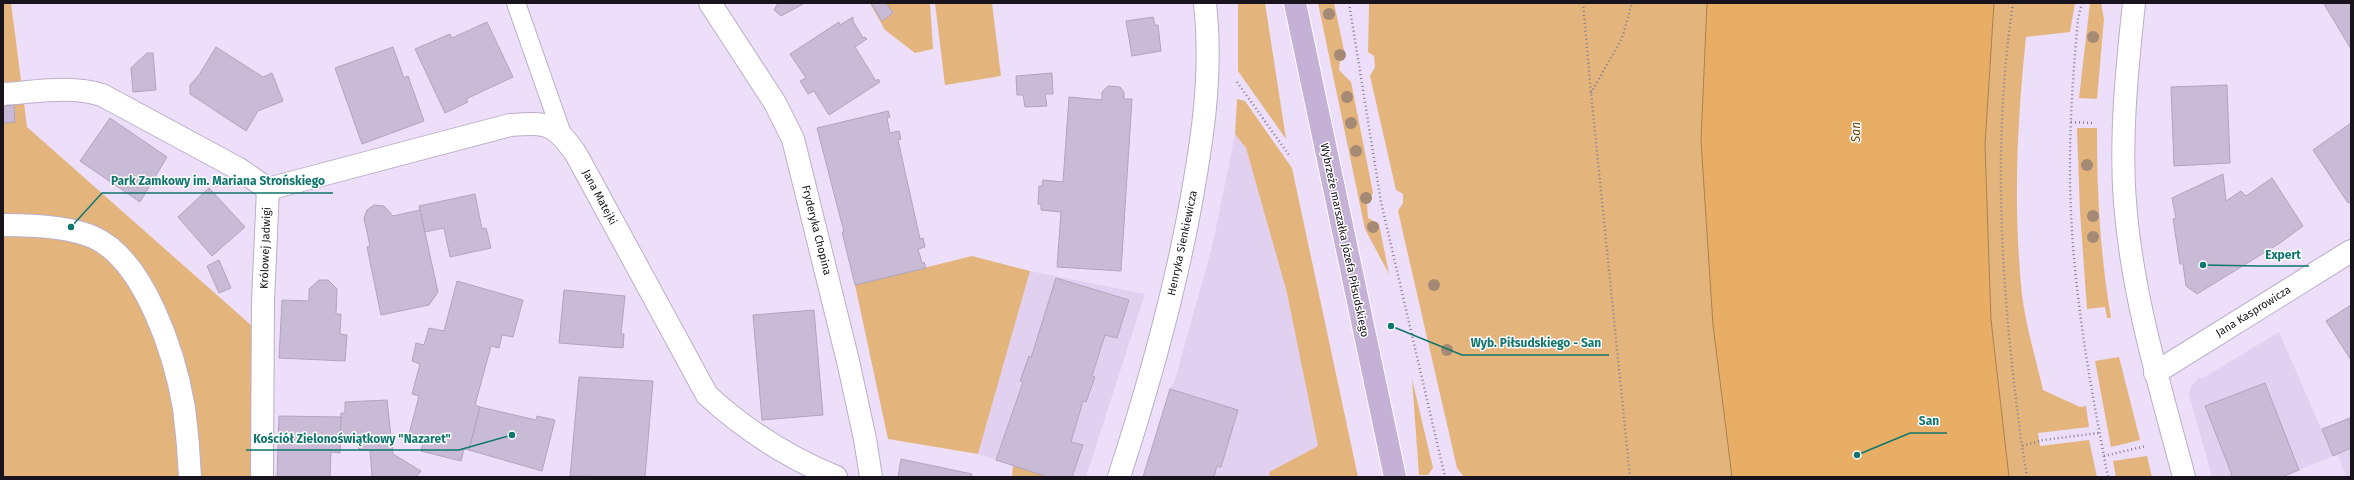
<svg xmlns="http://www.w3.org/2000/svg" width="2354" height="480" viewBox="0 0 2354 480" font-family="'Fira Sans',sans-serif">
<rect width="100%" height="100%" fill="#eddef9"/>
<!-- built -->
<g fill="#e2d0f1">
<path d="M1235,134l11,14 41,145 31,153 -49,26 1,5h-126l26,-88 5,-9 38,-137z"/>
<path d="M1030,271l115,23 -59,183h-37l-71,-23z"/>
<path d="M2279,332l54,124 -51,21h-70l-23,-83 2,-7 7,-9h5z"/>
<path d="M2351,448v29h-5l-8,-23z"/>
</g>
<!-- green -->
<g fill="#e3b57d">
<path d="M3,3h8l16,124 225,199 2,151h-251z"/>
<path d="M870,3h60l3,46 -18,4 -30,-23z"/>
<path d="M935,3h57l9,73 -56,9z"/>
<path d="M1238,3h27l21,136 -48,-68z"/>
<path d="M1318,3h16l11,52 -5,6 -1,9 12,12 22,111 -6,11 1,14 11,6 10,50 -24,-45z"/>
<path d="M1369,3h338l-6,138 12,184 19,152h-268l-7,-9 -59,-257 5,-8v-9l-7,-4 -26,-114 5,-9 -1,-11 -6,-4z"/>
<path d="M1994,3h81l-5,29 -44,5c-9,85 -13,172 -4,258 4,32 14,64 21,95l37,17 6,-1 3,21 -51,6 2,13 49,-6 8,37h-88l-18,-157 -6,-175z"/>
<path d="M2090,3h11l3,16 -7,80 -18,-1z"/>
<path d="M1237,99l8,2 47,67 66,309h-88l-1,-5 49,-26 -31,-153 -41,-145 -11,-14z"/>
<path d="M2077,128h20c0,67 3,124 14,190h-4l-2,-11 -18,2 -7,-97z"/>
<path d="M972,256l58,15 -52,183 -90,-15 -33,-154z"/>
<path d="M2119,357l21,83 -29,7 -16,-86z"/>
<path d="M1412,379l21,89 -5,7h-9z"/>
<path d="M2147,456l5,21h-36l-3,-16z"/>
<path d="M1013,465l36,12h-37z"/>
</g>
<!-- water -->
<path fill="#e8ae65" stroke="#aa804f" d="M1707,3h287l-9,142 6,175 18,157h-277l-19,-152 -12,-184z"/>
<!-- building -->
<g fill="#c9bbd6" stroke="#b2a4be">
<path d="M778,3h-1h28l-24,13 -7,-6z"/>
<path d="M871,3h15l7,10 -11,8z"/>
<path d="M2326,3h25v46l-27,-45z"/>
<path d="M853,17v4l10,17 2,-1 2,2 -12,8 21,34 2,-2 2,3 -51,33 -15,-24 -6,3 -8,-13 6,-3 -16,-24 49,-32 1,3z"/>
<path d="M1153,17l2,8h3l3,26 -29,5 -6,-35z"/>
<path d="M487,22l26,55 -47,22 2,3 -23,11 -30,-64 35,-15 2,4z"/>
<path d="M216,47l47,30 9,-4 11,28 -25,10 -12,20 -56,-37v-9l9,-10z"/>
<path d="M393,47l11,31 4,-2 16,45 -62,23 -27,-76z"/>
<path d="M147,53h6l3,37 -23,2 -2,-24z"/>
<path d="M1052,73l1,21h-8l2,12 -22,1 -2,-12h-6l-1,-19z"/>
<path d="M2227,85l3,78 -56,3 -3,-79z"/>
<path d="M1108,86l12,1 4,5v7h8l-11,172 -64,-4 4,-55 -20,-2v-6h-3l1,-18h3l1,-6 20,2 6,-85 33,3v-8z"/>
<path d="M14,105l1,17 -12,1v-17z"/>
<path d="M888,111l2,6 -3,1 3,15 9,-2 2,8 -3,1 22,99 3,-1 2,9 -7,2 4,14 2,-1 2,6 -71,17 -13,-53h2l-27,-104z"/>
<path d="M110,118l57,39 -27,45 -60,-41z"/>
<path d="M2351,123v78l-3,2 -35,-53z"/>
<path d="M2223,174l3,27 15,-10 5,5 26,-18 31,48 -23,17 -83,51 -11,-8 -3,-22h-3l-7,-45 3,-1 -4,-20z"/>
<path d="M209,188l36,39 -33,29 -34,-39z"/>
<path d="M475,194l7,35 4,-1 5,20 -41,9 -6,-29 -19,4 -6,-26z"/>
<path d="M374,205l10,1 9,10 27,-6 18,82 -9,13 -48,10 -14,-68 3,-1 -6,-28 3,-8z"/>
<path d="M219,260l12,28 -12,5 -12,-27z"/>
<path d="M1056,278l73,22 -12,38 -12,-3 -13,41 3,1 -9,25 -3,-1 -12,41 12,3 -11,32h-24l-52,-17 27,-78 -3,-1 9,-25 2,2z"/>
<path d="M319,280h9l9,9 -1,25h5l-1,20 7,1 -2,26 -66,-3 3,-58 27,1v-12z"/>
<path d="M457,281l66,19 -10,37 -11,-2 -3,13 -8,-2 -16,59 5,2 -11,43 -5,-1 -3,12 -40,-10 3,-13 -15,-4 10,-38 -7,-2 8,-30 -8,-3 4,-18 8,2 5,-17 15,3z"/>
<path d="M564,290l61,6 -4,38h3l-1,14 -64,-5z"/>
<path d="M2351,305v55l-25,-39z"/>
<path d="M814,310l9,105 -61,5 -9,-105z"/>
<path d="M579,377l74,4 -8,96 -75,-1z"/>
<path d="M2265,383l34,87 -17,7h-54l4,-2 -27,-69z"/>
<path d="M1170,389l68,21 -17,57 -4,-1 -3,11h-71z"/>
<path d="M387,400l6,54 28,17 -5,6h-44l-2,-27h-11l-2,-14h-17l1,-23h4v-11z"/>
<path d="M480,407l56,13 1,-4 18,4 -13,51 -73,-21z"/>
<path d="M279,416l62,1 -1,36 -9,-1 -1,25h-53z"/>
<path d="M2350,418l1,30 -18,8 -11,-27z"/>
<path d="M901,459l71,15 -1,3h-73z"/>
</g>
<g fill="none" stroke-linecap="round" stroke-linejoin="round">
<defs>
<path id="service" d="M516,3l46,131"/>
<path id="pedestrian" d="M3,225c27,0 65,1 90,12 52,23 82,118 91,171 3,23 5,46 6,69"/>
<g id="minor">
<path d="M710,3l65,100 18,36 55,222 17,78 6,38"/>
<path d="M2134,3c-7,65 -14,134 -9,199 7,94 35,184 59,275"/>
<path d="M3,94c33,-2 68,-9 99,1l137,74 29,20"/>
<path d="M268,189l242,-64c38,-3 44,-2 66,29l131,241c37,34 82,63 129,82"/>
<path d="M2155,373l196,-122"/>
<path d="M262,477l1,-176 5,-112"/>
<path d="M1119,477c28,-86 53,-174 70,-264 13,-70 24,-138 16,-210"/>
</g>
<path id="primary" d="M1295,3l100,474"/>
</defs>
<!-- service casing -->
<use href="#service" stroke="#bcaec8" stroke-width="20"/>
<!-- pedestrian casing -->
<use href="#pedestrian" stroke="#bcaec8" stroke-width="24"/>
<!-- minor casing -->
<use href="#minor" stroke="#bcaec8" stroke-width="24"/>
<!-- primary casing -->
<use href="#primary" stroke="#fff" stroke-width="24"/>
<!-- path -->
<g stroke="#887e91" stroke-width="2.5" stroke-dasharray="1 3" stroke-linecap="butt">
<path d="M1349,3l32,199 64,275"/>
<path d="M1583,3l8,90 39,384"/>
<path d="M2013,3c-22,148 -11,296 9,443"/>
<path d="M2082,3l-4,16c-6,64 -10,129 -7,194 4,88 20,177 37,264"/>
<path d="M1237,82l52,73"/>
<path d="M1591,93l31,-55 10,-35"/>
<path d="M2071,122l23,1"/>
<path d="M2104,456l42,-10"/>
<path d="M2027,477l-5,-31 21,-6 56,-7"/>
</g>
<!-- service -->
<use href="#service" stroke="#fff" stroke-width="18"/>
<!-- pedestrian -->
<use href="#pedestrian" stroke="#fff" stroke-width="22"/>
<!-- minor -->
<use href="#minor" stroke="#fff" stroke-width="22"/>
<!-- primary -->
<use href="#primary" stroke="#c5b1d6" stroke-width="22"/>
</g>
<!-- trees -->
<g fill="#a48974">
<circle cx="1329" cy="14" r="6"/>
<circle cx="2093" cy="37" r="6"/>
<circle cx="1340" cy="55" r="6"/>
<circle cx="1347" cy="97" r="6"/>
<circle cx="1351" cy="123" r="6"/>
<circle cx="1356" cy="151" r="6"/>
<circle cx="2087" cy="165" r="6"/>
<circle cx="1366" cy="198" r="6"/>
<circle cx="2093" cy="216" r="6"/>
<circle cx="1373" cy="227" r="6"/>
<circle cx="2093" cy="237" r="6"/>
<circle cx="1434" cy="285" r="6"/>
<circle cx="1447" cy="350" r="6"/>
</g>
<g text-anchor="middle" stroke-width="3" stroke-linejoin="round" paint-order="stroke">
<!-- street labels -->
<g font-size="11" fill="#18131c" stroke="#fff">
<text transform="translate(600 197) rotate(62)" y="4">Jana Matejki</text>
<text transform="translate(817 230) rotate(76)" y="4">Fryderyka Chopina</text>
<text transform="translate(1345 240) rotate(78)" y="4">Wybrzeże marszałka Józefa Piłsudskiego</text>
<text transform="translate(1182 243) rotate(-78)" y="4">Henryka Sienkiewicza</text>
<text transform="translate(265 248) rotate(-88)" y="4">Królowej Jadwigi</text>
<text transform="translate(2253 311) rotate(-32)" y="4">Jana Kasprowicza</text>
</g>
<!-- water labels -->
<g font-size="12" font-style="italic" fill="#613b00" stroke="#fff">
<text transform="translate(1856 132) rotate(-90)" y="4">San</text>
</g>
</g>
<!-- callouts -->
<path fill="none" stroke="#0f766e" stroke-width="1.5" d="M71 227L102 193H333M2203 265L2258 266H2309M1391 326L1462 355H1609M1857 455L1910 433H1947M512 435L459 450H246"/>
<g fill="#0f766e" stroke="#fff" stroke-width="1.5">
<circle cx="71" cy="227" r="4"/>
<circle cx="2203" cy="265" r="4"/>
<circle cx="1391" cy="326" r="4"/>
<circle cx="1857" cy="455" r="4"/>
<circle cx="512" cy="435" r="4"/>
</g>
<g font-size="12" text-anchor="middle" font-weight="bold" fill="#0f766e" stroke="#fff" stroke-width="3" stroke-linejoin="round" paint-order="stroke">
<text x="218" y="185">Park Zamkowy im. Mariana Strońskiego</text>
<text x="2283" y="259">Expert</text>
<text x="1536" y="347">Wyb. Piłsudskiego - San</text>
<text x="1929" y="425">San</text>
<text x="352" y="443">Kościół Zielonoświątkowy "Nazaret"</text>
</g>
<!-- border -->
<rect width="2354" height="480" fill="none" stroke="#18131c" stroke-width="8"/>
</svg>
